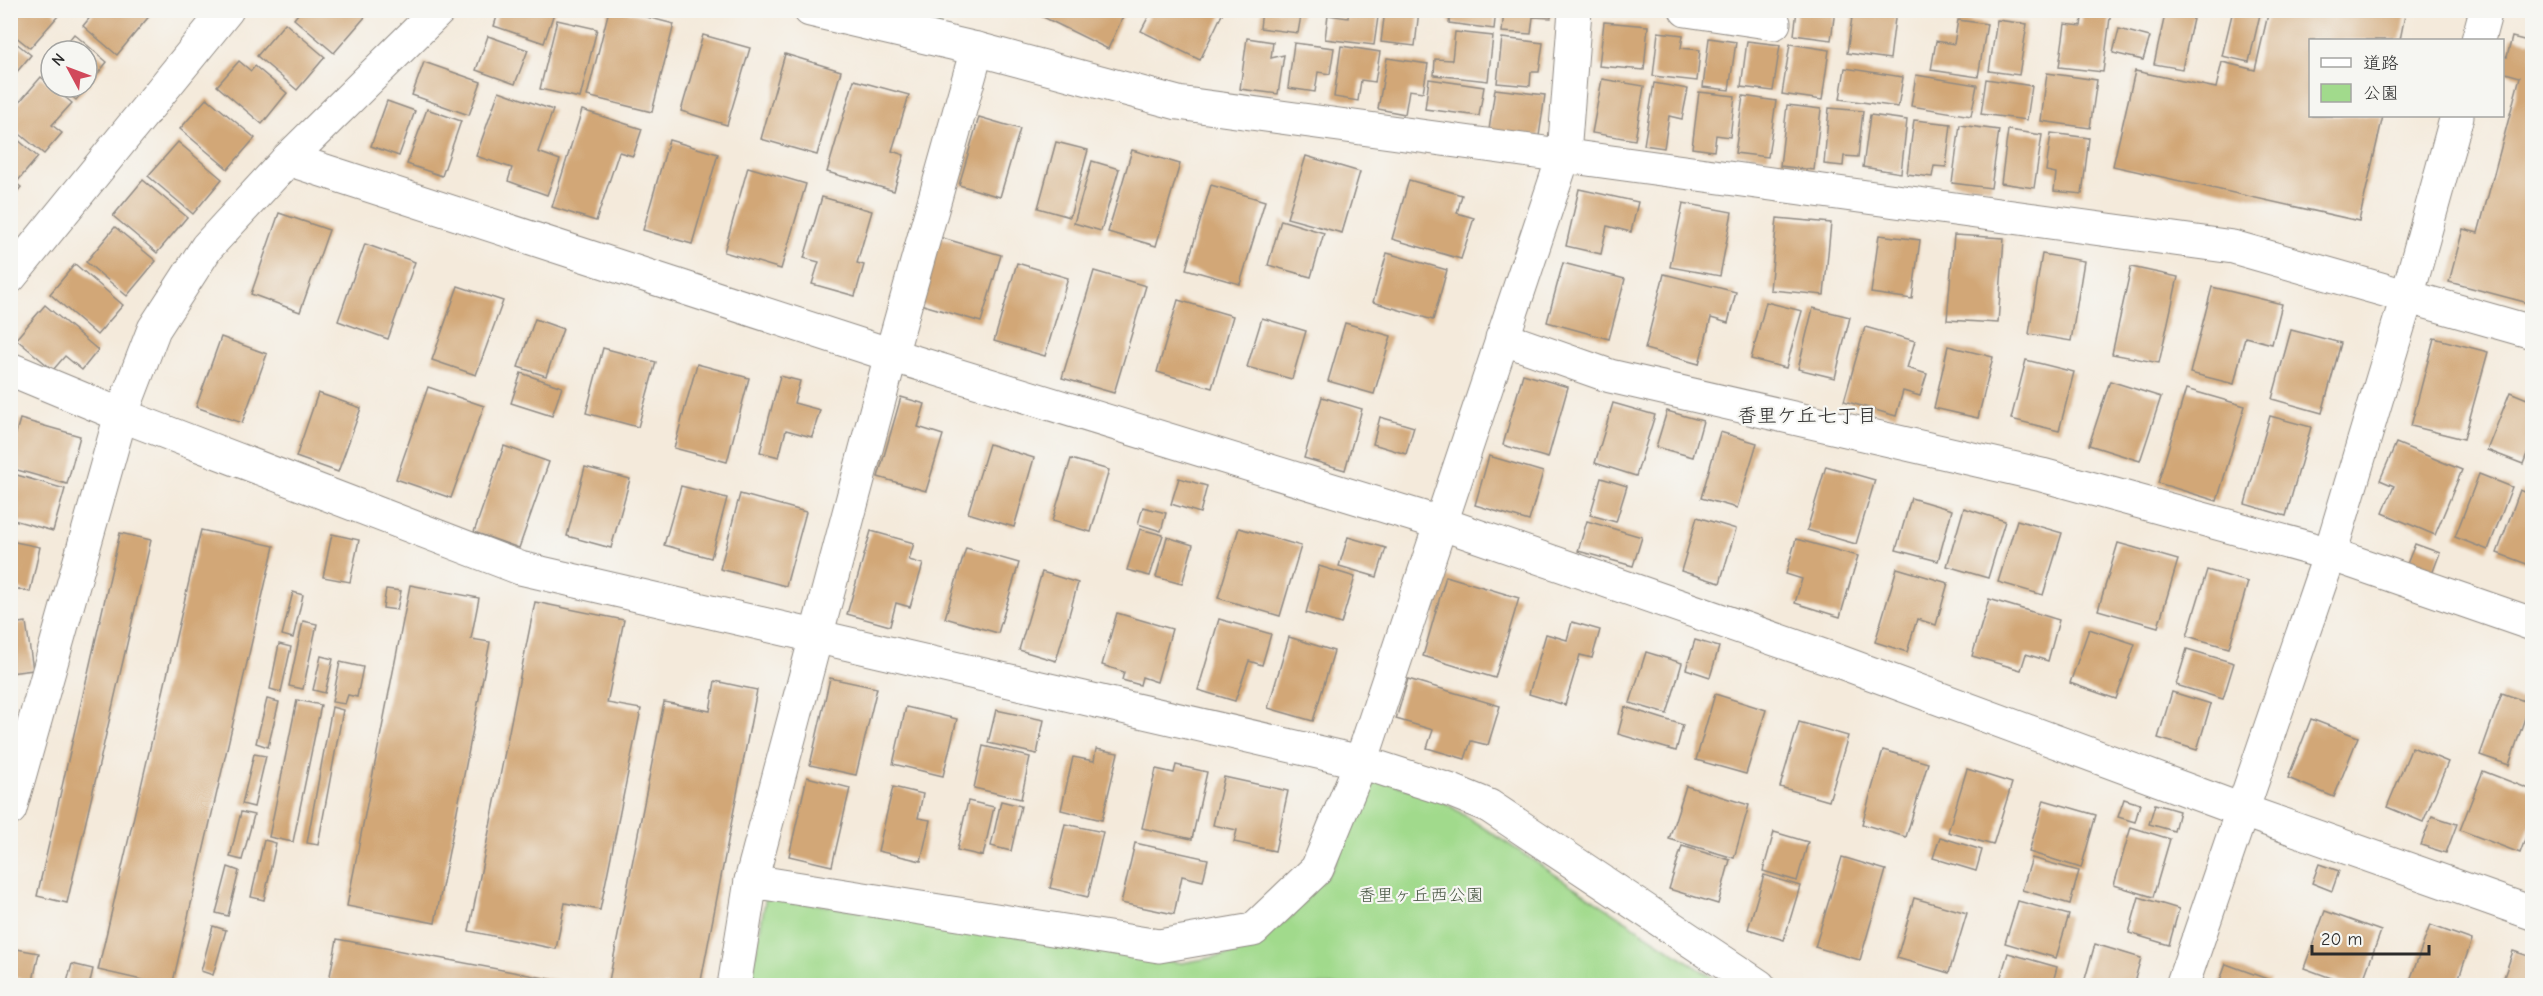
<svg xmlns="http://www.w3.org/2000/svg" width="2543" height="996" viewBox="0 0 2543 996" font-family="'Comic Neue','Klee One',sans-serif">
<rect width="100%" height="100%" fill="#f6f6f2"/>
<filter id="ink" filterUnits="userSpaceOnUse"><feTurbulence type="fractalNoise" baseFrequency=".0167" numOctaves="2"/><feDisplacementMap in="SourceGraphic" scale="12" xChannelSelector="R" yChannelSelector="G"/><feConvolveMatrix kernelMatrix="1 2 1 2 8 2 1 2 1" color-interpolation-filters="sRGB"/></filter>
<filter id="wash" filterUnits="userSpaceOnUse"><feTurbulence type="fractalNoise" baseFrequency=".008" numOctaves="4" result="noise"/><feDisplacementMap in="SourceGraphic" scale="24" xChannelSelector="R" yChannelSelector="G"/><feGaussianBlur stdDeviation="1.35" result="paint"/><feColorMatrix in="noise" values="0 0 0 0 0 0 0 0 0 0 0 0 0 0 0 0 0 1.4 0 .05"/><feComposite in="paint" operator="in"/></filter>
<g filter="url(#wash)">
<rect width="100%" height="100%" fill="#f4eadb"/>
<!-- green -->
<g fill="#a1da8c" stroke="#66825c" stroke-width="1.5">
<path d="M858,11h89l-8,18z"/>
<path d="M1367,776l71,22 286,187 -974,1 16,-90 416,67 55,-10 54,-36 42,-49z"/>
</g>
<g id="blocks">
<!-- building -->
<g fill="#d2a777">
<path d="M10,10h42l6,6 -28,32 -20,-16z"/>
<path d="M96,10h50l5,4 -34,41 -34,-29z"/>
<path d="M301,10h56l8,7 -31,36 -40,-34z"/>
<path d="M499,10h56l-11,33 -50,-17z"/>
<path d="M609,10h11l54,14 -22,88 -65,-16z"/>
<path d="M1029,10h97l-18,39z"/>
<path d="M1152,10h72l-24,50 -59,-29z"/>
<path d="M1262,10h40l-4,23 -38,-5z"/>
<path d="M1349,10h30l-5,35 -49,-6 3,-24 20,3z"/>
<path d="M1385,10h34l-4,36 -34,-4z"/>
<path d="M1451,10h45l-2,19 -45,-6z"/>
<path d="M1504,10h48l-1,8 -18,-1 -2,17 -29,-2z"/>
<path d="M1797,10h38l-4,30 -37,-5z"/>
<path d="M1853,10h43l-6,49 -43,-6z"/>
<path d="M2083,10h28l-8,62 -44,-5 6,-43 16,2z"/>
<path d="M2166,10h29l-13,59 -28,-5z"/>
<path d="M2233,10h28l-12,52 -27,-6z"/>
<path d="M2269,10h137l-6,30h-90v76h73l-24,105 -246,-55 22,-95 81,17 6,-26 33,8z"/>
<path d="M557,20l40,9 -17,69 -40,-9z"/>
<path d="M1958,20l29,4 -9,53 -47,-7 5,-29 18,3z"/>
<path d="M1997,20l30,4 -8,51 -30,-4z"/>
<path d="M1604,22l44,4 -4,44 -45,-4z"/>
<path d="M285,23l40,34 -28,33 -40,-34z"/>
<path d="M2119,29l31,8 -7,23 -30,-7z"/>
<path d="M1455,32l38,4 -5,45 -54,-6 1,-16 17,1z"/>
<path d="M1658,32l25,3 -2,13 19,2 -3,31 -44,-5z"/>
<path d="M74,34l33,28 -20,25v-36h-27z"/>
<path d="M703,35l47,13 -23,77 -46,-14z"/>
<path d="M488,36l40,14 -13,34 -39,-14z"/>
<path d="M2512,37l20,5v262l-83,-22 14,-53 15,4 42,-156 -18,-5v-16l5,1z"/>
<path d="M10,38l21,17 -21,25z"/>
<path d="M1247,38l26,4 -2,16 13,-3 -6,39 -38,-5z"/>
<path d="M1502,38l41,5 -4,29h-8l-1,14 -33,-3z"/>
<path d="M1709,38l27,4 -7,48 -26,-3z"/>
<path d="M1747,41l33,4 -7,46 -32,-4z"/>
<path d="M1294,43l40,5 -4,26 -12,-2 -3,20 -27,-4z"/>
<path d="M1790,44l39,6 -7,50 -40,-6z"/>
<path d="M1341,46l39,6 -5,30 -14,-2 -3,21 -24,-4z"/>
<path d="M785,54l56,17 -24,84 -56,-16z"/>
<path d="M1387,58l41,6 -5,28 -14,-2 -4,24 -27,-5z"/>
<path d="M239,61l12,10 4,-5 32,27 -25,31 -45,-38z"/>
<path d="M424,62l57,20 -12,33 -57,-20z"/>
<path d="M1845,68l58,9 -5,30 -58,-8z"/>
<path d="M2047,73l50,7 -7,48 -49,-7z"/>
<path d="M1916,75l61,10 -6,31 -60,-10z"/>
<path d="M41,77l31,26 -20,22 10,8 -18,21 -34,-28v-13z"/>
<path d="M1429,79l55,8 -5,29 -54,-7z"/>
<path d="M1602,79l42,7 -9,54 -43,-7z"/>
<path d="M1986,79l46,7 -5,34 -46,-6z"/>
<path d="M854,80l55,15 -17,56 12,4 -10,36 -67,-19z"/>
<path d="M1654,83l34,6 -6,30 -13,-3 -5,32 -20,-3z"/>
<path d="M61,87h26l-11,13z"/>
<path d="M1495,89l50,6 -6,41 -50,-6z"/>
<path d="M499,91l54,19 -15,42 22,8 -13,35 -39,-14 4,-13 -36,-12z"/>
<path d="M1699,92l36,4 -5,41 -14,-2 -2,16 -22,-3z"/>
<path d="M1743,96l33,5 -8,56 -33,-4z"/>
<path d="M207,98l48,40 -27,31 -48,-40z"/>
<path d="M387,101l28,10 -16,45 -28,-10z"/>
<path d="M1787,105l34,4 -7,61 -34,-4z"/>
<path d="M1829,108l34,3 -5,46 -14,-1 -1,10 -19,-2z"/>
<path d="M427,109l34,12 -19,55 -35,-12z"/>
<path d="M582,110l60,19 -9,27 -14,-4 -23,69 -44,-14z"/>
<path d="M1870,115l37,5 -6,53 -38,-6z"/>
<path d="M979,117l41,12 -20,68 -41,-12z"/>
<path d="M1914,120l37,4 -5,43 -12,-1 -2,11 -25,-3z"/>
<path d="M1960,125l39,5 -8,58 -39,-5z"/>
<path d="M2008,130l34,5 -8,53 -33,-5z"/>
<path d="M10,133l28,24 -22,26 5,4 -11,13z"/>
<path d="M2051,133l38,5 -7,56 -28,-3 2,-18 -10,-2z"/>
<path d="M669,140l49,14 -26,90 -49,-14z"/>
<path d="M178,142l44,37 -29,35 -45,-38z"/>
<path d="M1056,142l32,8 -18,67 -32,-9z"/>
<path d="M1132,150l48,14 -24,82 -48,-14z"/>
<path d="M1306,156l54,16 -18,61 -55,-15z"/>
<path d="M1092,161l27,8 -18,62 -27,-8z"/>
<path d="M748,167l58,17 -25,85 -57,-17z"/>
<path d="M143,180l44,37 -30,36 -44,-37z"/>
<path d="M1409,180l53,15 -5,18 17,5 -13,41 -69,-20z"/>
<path d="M1211,185l54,16 -25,83 -54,-15z"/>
<path d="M1579,189l59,13 -7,30 -24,-6 -6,28 -35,-8z"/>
<path d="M822,197l50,14 -15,52 7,2 -9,31 -43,-12 7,-22 -15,-4z"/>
<path d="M1683,203l49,9 -12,64 -50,-9z"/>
<path d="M279,213l50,17 -29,82 -49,-18z"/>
<path d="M1777,218l54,5 -7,72 -54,-5z"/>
<path d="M1281,220l43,13 -13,44 -43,-12z"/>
<path d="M115,227l41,34 -29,35 -41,-34z"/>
<path d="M1879,235l41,5 -8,59 -41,-6z"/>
<path d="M1954,235l50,3 -6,85 -51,-3z"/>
<path d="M939,237l62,18 -20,67 -61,-18z"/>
<path d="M365,244l50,18 -27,77 -50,-18z"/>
<path d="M1387,253l60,17 -14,50 -60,-18z"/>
<path d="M2042,254l42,7 -13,80 -42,-7z"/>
<path d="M1017,263l51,15 -23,78 -51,-15z"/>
<path d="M1563,263l62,16 -16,60 -62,-17z"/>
<path d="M75,264l48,41 -26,30 -47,-41z"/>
<path d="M2131,267l47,10 -19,86 -47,-9z"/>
<path d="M1094,271l52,15 -32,107 -52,-15z"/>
<path d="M1664,274l72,18 -8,31 -17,-5 -12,46 -54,-15z"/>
<path d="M458,286l45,15 -27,74 -44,-15z"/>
<path d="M2212,287l70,17 -10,40 -27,-7 -11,47 -44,-11z"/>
<path d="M1178,300l55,16 -21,72 -55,-16z"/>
<path d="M1766,302l36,9 -16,57 -35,-9z"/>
<path d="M45,305l53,45 -16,20 -17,-14 -12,14 -37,-31z"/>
<path d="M1813,308l37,9 -15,61 -37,-9z"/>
<path d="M1262,318l44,13 -14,48 -45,-12z"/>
<path d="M535,319l28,10 -17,47 -28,-9z"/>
<path d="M1345,323l46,13 -17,58 -46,-13z"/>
<path d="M1865,327l50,14 -8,27 20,6 -7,22 -17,-5 -7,25 -52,-15z"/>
<path d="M2291,330l50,13 -19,70 -50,-14z"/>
<path d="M221,337l46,17 -25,69 -46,-16z"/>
<path d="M2434,338l54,14 -24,87 -53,-13z"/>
<path d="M1948,346l45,11 -15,61 -44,-10z"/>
<path d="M603,348l53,14 -18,65 -52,-14z"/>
<path d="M2026,360l48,12 -15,59 -48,-12z"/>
<path d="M697,364l52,14 -22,84 -53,-14z"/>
<path d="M521,373l41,14 -10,29 -41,-13z"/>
<path d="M1523,374l45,13 -20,71 -45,-13z"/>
<path d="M780,376l20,5 -6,22 26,7 -8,27 -26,-7 -7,27 -19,-5z"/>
<path d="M2110,381l51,16 -21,64 -51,-16z"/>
<path d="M428,387l56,19 -33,92 -55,-19z"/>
<path d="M2186,389l59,17 -28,95 -59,-18z"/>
<path d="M2510,392l22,9v40l-9,23 -36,-14z"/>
<path d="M318,393l43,15 -23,64 -42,-15z"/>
<path d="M901,397l24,7 -7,23 25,8 -17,56 -48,-14z"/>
<path d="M1322,397l40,12 -17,61 -41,-12z"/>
<path d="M1613,403l42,12 -19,61 -41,-13z"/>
<path d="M1667,411l36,10 -10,36 -37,-10z"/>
<path d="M2270,416l41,11 -25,89 -41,-12z"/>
<path d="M1380,417l34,10 -8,27 -33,-10z"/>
<path d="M20,419l60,17 -13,48 -57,-16v-15z"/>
<path d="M1720,432l37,11 -20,65 -36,-10z"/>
<path d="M2396,443l66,27 -27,65 -52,-22 11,-27 -14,-6z"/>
<path d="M989,444l45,14 -20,69 -46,-14z"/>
<path d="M504,446l45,16 -30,86 -45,-16z"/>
<path d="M1489,456l54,16 -14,49 -54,-16z"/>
<path d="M1071,459l38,11 -18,62 -39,-11z"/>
<path d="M1826,466l49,14 -19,64 -49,-14z"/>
<path d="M585,467l45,12 -19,69 -44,-12z"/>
<path d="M10,473l55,16 -12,42 -43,-12z"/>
<path d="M2479,474l33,13 -24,63 -33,-13z"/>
<path d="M1179,478l28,8 -7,27 -29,-9z"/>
<path d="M1601,478l26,8 -11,36 -26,-7z"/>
<path d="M681,486l46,12 -16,60 -47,-13z"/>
<path d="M2520,490l12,5v71l-35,-13z"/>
<path d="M740,494l66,18 -20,74 -66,-17z"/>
<path d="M1911,498l41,12 -14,51 -42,-11z"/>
<path d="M1143,507l23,6 -5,18 -23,-7z"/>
<path d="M1964,508l41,13 -17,57 -41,-12z"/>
<path d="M1697,517l39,12 -16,54 -39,-12z"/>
<path d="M2017,520l45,13 -19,62 -45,-13z"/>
<path d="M1587,521l55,16 -9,29 -55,-15z"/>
<path d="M1239,528l62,18 -21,70 -62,-18z"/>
<path d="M1140,529l23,6 -13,41 -23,-6z"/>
<path d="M201,530l73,16 -102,440h-4l-70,-16z"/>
<path d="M871,531l43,12 -5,17 14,4 -13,43 -14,-4 -6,23 -43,-12z"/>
<path d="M120,533l31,7 -84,363 -30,-7z"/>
<path d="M332,534l27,6 -9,42 -27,-5z"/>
<path d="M1167,537l26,8 -11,39 -26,-7z"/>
<path d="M1348,537l38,11 -9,29 -38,-11z"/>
<path d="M1796,539l62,17 -18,61 -45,-14 7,-24 -16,-5z"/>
<path d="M10,541l30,6 -10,45 -20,-5z"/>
<path d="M2118,543l60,17 -20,67 -60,-17z"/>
<path d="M2415,544l25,9 -8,21 -25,-10z"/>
<path d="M966,548l53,15 -21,70 -53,-15z"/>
<path d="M1319,566l36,11 -14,47 -35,-11z"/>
<path d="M1897,568l51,15 -12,42 -19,-6 -10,33 -32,-10z"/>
<path d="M2207,570l41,12 -19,66 -42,-12z"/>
<path d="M1042,572l36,11 -22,78 -37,-11z"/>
<path d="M1446,576l73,22 -24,80 -72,-22z"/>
<path d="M410,585l69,13 -8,41 19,3 -55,281 -88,-17z"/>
<path d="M386,589l15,2 -4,19 -14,-2z"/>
<path d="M293,592l10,3 -10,43 -11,-3z"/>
<path d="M1989,599l70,21 -11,41 -22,-7 -5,16 -49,-14z"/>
<path d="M535,602l89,18 -17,83 34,6 -41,201 -35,-7 -9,46 -87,-18z"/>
<path d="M1117,613l55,16 -15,53 -15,-5 -2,8 -18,-5 2,-8 -22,-7z"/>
<path d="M1219,619l52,15 -9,31 -13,-4 -14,40 -37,-11z"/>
<path d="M303,621l14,3 -14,65 -14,-3z"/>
<path d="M26,622l7,48 -23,3v-49z"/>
<path d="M1572,622l28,8 -8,28 -12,-3 -15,50 -36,-11 17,-60 21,6z"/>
<path d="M2089,629l46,15 -19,55 -46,-16z"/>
<path d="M1289,637l45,14 -21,70 -45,-13z"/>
<path d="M1695,640l24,7 -9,30 -24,-8z"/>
<path d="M279,644l12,3 -10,45 -11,-3z"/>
<path d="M2187,649l47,14 -11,36 -47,-14z"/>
<path d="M1646,652l36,11 -15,51 -37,-11z"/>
<path d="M321,656l12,3 -8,34 -12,-3z"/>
<path d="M340,662l23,5 -6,30 -9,-2 -3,9 -13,-2z"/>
<path d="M830,678l47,10 -21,87 -46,-10z"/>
<path d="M1408,679l92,27 -12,39 -17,-4 -6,18 -38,-11 6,-18 -37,-11z"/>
<path d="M715,681l42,9 -57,296h-92l56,-284 46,9z"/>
<path d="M2172,692l39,12 -14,46 -39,-12z"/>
<path d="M2502,693l28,10 -21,62 -29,-10z"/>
<path d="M1715,694l51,16 -20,64 -50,-14z"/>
<path d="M267,699l12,3 -11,45 -12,-4z"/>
<path d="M297,700l24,5 -28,137 -24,-5z"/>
<path d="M332,707l11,3 -25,135 -11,-2z"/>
<path d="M906,707l51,12 -14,57 -50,-12z"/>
<path d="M1625,707l58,18 -7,26 -58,-17z"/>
<path d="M996,710l48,10 -7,34 -49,-11z"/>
<path d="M2311,719l47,18 -24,60 -46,-19z"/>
<path d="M1799,722l49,14 -19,65 -49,-14z"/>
<path d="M983,746l47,11 -9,42 -47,-11z"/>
<path d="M2412,747l36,15 -25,60 -36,-15z"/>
<path d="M1096,749l22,4 -16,67 -41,-10 12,-53 21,4z"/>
<path d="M1883,750l45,13 -22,74 -44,-13z"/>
<path d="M254,754l12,2 -12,51 -12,-3z"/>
<path d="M1176,765l31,7 -15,67 -50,-11 14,-59 18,4z"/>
<path d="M1967,769l45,14 -19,62 -45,-13z"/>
<path d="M2483,771l49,19v30l-12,33 -60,-23z"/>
<path d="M807,777l43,11 -18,78 -43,-10z"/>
<path d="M1224,777l64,14 -13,60 -41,-9 3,-12 -24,-5z"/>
<path d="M1686,786l63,19 -15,53 -65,-19z"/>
<path d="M893,787l30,7 -5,24 12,2 -9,41 -43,-10z"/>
<path d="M2124,799l16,5 -5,18 -17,-5z"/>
<path d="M2044,800l52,15 -15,53 -52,-16z"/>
<path d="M968,801l26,6 -11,49 -26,-6z"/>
<path d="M1001,801l20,5 -10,45 -20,-5z"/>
<path d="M2155,804l24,7 -5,20 -25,-7z"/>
<path d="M241,812l13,3 -12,45 -12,-3z"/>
<path d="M2432,816l25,8 -11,29 -25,-8z"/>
<path d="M1065,824l38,8 -15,65 -38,-9z"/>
<path d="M2131,827l39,12 -17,58 -39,-12z"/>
<path d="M1774,832l34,10 -11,39 -34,-10z"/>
<path d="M1940,837l42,13 -6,21 -43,-13z"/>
<path d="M264,840l12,3 -12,57 -13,-3z"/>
<path d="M1135,843l73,16 -5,22 -21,-5 -8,38 -53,-11z"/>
<path d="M1682,846l48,14 -12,44 -49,-15z"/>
<path d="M1842,857l44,13 -26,90 -45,-13z"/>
<path d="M2032,858l47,13 -9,33 -48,-14z"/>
<path d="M2319,864l20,7 -7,20 -20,-8z"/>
<path d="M228,867l11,4 -11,45 -12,-3z"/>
<path d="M1764,875l36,11 -16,54 -36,-11z"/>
<path d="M2139,897l40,12 -10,36 -40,-12z"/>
<path d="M1914,898l53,15 -18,60 -52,-15z"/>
<path d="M2018,901l51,14 -13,43 -51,-15z"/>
<path d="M2325,911l56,20 -20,55h-8l-49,-18z"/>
<path d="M2430,925l42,15 -16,46h-48z"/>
<path d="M213,926l13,4 -13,45 -12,-4z"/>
<path d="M337,939l240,45v2h-249z"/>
<path d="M2095,944l46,14 -8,28h-50z"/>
<path d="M11,948l28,5 -6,28 -23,-4z"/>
<path d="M2513,951l19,6v29h-31z"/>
<path d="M2008,953l49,14 -5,19h-54z"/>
<path d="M72,964l21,5 -4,17h-23z"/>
<path d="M2226,964l44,16 -2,6h-50z"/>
</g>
</g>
</g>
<g filter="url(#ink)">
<use href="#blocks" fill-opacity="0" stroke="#908a83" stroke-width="1.5"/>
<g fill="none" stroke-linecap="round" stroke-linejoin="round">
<defs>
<g id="minor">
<path d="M810,10l167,39 201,54 1055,144 299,85"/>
<path d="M1686,10l88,13"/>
<path d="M2478,40l8,-30"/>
<path d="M288,159l603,196 549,168 395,137 406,150 291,103"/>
<path d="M10,277l217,-267"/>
<path d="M1502,338l108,38 432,99 288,79 202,70"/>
<path d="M10,369l111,46 399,153 841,194 91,29 37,15 270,180"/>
<path d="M10,809l111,-394 33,-86 53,-82 81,-88 151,-149"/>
<path d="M751,881l140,-526 86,-306"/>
<path d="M734,986l17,-105 408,65 94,-16 64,-61 44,-107 203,-607 11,-145"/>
<path d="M2182,986l148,-432 77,-257 50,-181"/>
</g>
</defs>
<!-- minor casing -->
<use href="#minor" stroke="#908a83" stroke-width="35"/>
<!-- minor -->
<use href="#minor" stroke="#fff" stroke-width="33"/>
</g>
</g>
<g text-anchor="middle" stroke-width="4.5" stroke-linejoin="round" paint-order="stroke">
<!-- park labels -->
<g font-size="18" fill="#485743" stroke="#f6f6f2">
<text x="1421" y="901">香里ヶ丘西公園</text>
</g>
<!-- neighbourhood labels -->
<g font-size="20" fill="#2b2b2b" stroke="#f6f6f2">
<text x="1807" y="422">香里ケ丘七丁目</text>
</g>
</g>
<!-- margin -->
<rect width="2543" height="996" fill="none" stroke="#f6f6f2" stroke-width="36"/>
<!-- legend -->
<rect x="2309" y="39" width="195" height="78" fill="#f6f6f2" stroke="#a5a5a2" stroke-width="1.5"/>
<rect x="2321" y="58" width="30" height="9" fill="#ffffff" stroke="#a5a5a2" stroke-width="1.5"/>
<text x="2363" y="69" font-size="18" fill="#2b2b2b">道路</text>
<rect x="2321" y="84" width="30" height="18" fill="#a1da8c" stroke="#a5a5a2" stroke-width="1.5"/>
<text x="2363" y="99" font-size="18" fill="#2b2b2b">公園</text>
<!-- north arrow -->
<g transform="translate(69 69) rotate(311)"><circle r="28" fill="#f6f6f2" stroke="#a5a5a2" stroke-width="1.5"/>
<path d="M0-4.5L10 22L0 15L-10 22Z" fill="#d1495b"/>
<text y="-9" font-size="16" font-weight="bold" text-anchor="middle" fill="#2b2b2b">N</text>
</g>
<!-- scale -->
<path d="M2312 945v9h117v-9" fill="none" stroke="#2b2b2b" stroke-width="3"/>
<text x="2321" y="945" font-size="18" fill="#2b2b2b" stroke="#f6f6f2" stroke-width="4.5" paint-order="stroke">20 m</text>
</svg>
